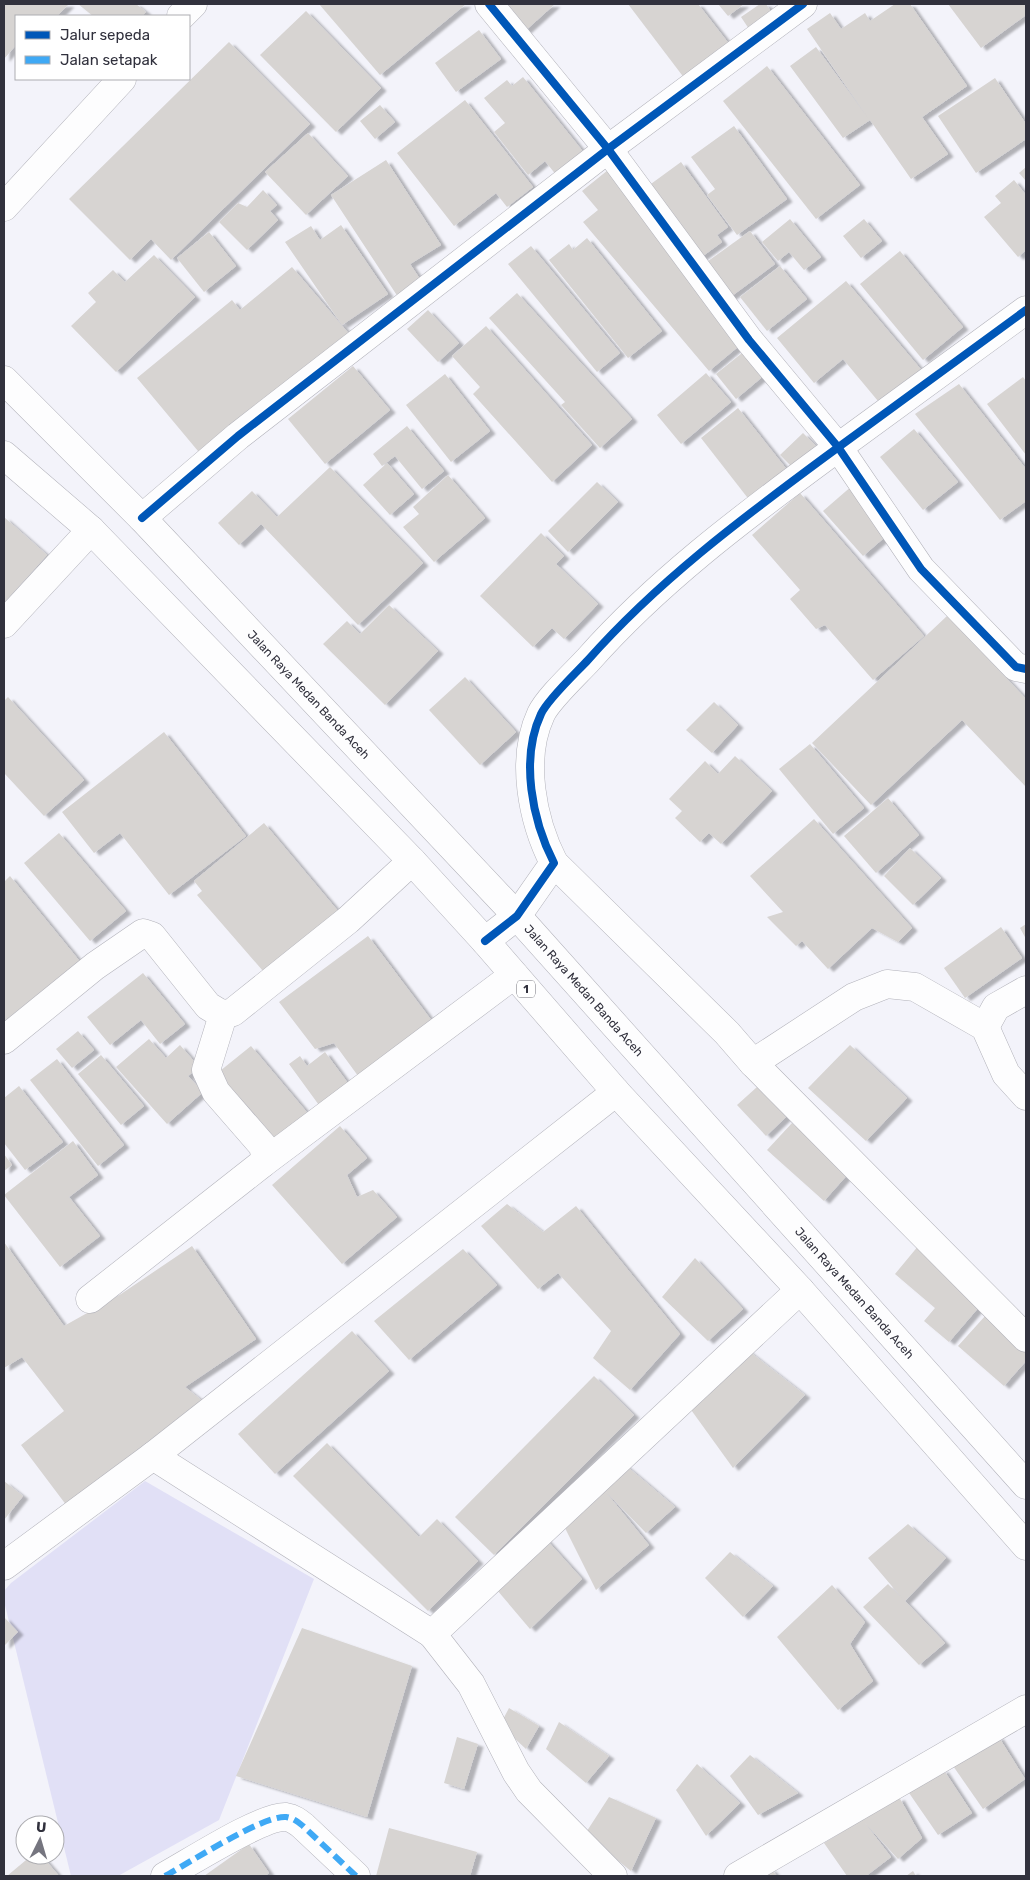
<svg xmlns="http://www.w3.org/2000/svg" width="1030" height="1880" viewBox="0 0 1030 1880" font-family="Rubik,sans-serif">
<defs>
<filter id="shadow"><feDropShadow dx="5.5" dy="3" stdDeviation="1" flood-color="#0004"/></filter>
</defs>
<rect width="100%" height="100%" fill="#f3f3fa"/>
<!-- green -->
<path fill="#e1e0f6" d="M145,1481l169,98 -95,241 -101,56h-47l-67,-275v-10l7,-8z"/>
<!-- building -->
<g fill="#d7d4d2" filter="url(#shadow)">
<path d="M4,4h65l-12,12h-41v29l-12,14z"/>
<path d="M78,4h58l10,8 -4,4h-49z"/>
<path d="M319,4h147l-86,71z"/>
<path d="M507,4h48l-30,27 -22,-24z"/>
<path d="M628,4h70l35,45 -45,34z"/>
<path d="M718,4h26l-16,12z"/>
<path d="M760,4h6l8,12 -23,16 -10,-15z"/>
<path d="M895,4h15l57,82 -45,31 26,37 -37,25 -41,-59 -27,18 -53,-72 26,-19 52,71 -61,-89 23,-16 11,16 24,-16 5,8z"/>
<path d="M948,4h78v11l-45,33z"/>
<path d="M306,11l75,77 -45,44 -76,-77z"/>
<path d="M479,30l22,29 -45,33 -21,-29z"/>
<path d="M229,42l81,82 -139,136 -20,-21 -21,21 -61,-61z"/>
<path d="M767,66l93,119 -44,34 -93,-118z"/>
<path d="M523,77l62,77 -28,22 -12,-15 -17,14 -34,-43 11,-9 -21,-25 23,-18 5,6z"/>
<path d="M995,78l31,46v15l-50,34 -38,-57z"/>
<path d="M465,100l68,87 -26,20 -11,-14 -42,33 -57,-73z"/>
<path d="M380,105l15,17 -20,17 -15,-18z"/>
<path d="M734,126l53,73 -50,36 -30,-40 8,-6 -24,-32z"/>
<path d="M308,133l40,43 -42,39 -41,-43z"/>
<path d="M386,160l55,85 -31,19 12,18 -24,15 -67,-102z"/>
<path d="M681,162l47,65 -11,8 5,7 -26,19 -52,-72z"/>
<path d="M1026,167v14l-7,-8z"/>
<path d="M608,170l137,171 -36,30 -126,-149 15,-12 -16,-19z"/>
<path d="M1014,180l12,15v55l-8,7 -34,-40 17,-14 -6,-7z"/>
<path d="M263,190l14,15 -7,6 8,9 -31,30 -28,-28 19,-19 9,4z"/>
<path d="M790,219l31,38 -17,13 -15,-18 -11,9 -16,-19z"/>
<path d="M864,219l18,22 -21,17 -18,-22z"/>
<path d="M341,225l47,69 -46,31 -57,-83 26,-16 9,14z"/>
<path d="M750,231l25,33 -46,34 -25,-34z"/>
<path d="M209,232l27,34 -32,26 -27,-34z"/>
<path d="M587,238l75,93 -34,27 -79,-98 20,-16 4,6z"/>
<path d="M531,246l89,107 -23,19 -89,-108z"/>
<path d="M900,251l63,76 -40,33 -63,-76z"/>
<path d="M154,255l41,42 -79,75 -45,-46 25,-24 -8,-9 25,-23 12,12z"/>
<path d="M780,266l27,33 -40,32 -27,-34z"/>
<path d="M292,267l58,68 -147,122 -66,-79 95,-78 8,10z"/>
<path d="M846,281l78,92 -41,34 -40,-48 -29,24 -37,-45z"/>
<path d="M517,293l115,126 -32,29 -39,-43 4,-3 -76,-84z"/>
<path d="M428,310l31,33 -21,19 -31,-33z"/>
<path d="M486,326l106,119 -40,37 -79,-88 7,-7 -28,-31z"/>
<path d="M747,349l20,24 -31,26 -20,-25z"/>
<path d="M353,366l37,44 -65,54 -37,-45z"/>
<path d="M706,373l25,29 -50,42 -24,-29z"/>
<path d="M445,374l45,57 -39,31 -45,-57z"/>
<path d="M1023,377l3,4v74l-39,-51z"/>
<path d="M959,384l67,85v32l-26,19 -85,-106z"/>
<path d="M738,408l54,68 -38,30 -53,-68z"/>
<path d="M407,426l37,45 -22,18 -27,-33 -13,10 -9,-12z"/>
<path d="M914,429l44,53 -35,28 -43,-53z"/>
<path d="M803,433l14,14 -23,22 -14,-14z"/>
<path d="M387,463l27,31 -24,21 -27,-30z"/>
<path d="M330,467l93,96 -65,62 -97,-101 -22,21 -21,-22 34,-32 25,26z"/>
<path d="M448,475l37,43 -51,44 -31,-35 16,-13 -6,-7z"/>
<path d="M597,482l21,20 -50,50 -20,-21z"/>
<path d="M853,485l39,46 -29,25 -40,-45z"/>
<path d="M800,493l124,143 -51,44 -48,-55 -9,4 -26,-30 10,-9 -48,-55z"/>
<path d="M4,517l43,38 -43,48z"/>
<path d="M541,533l23,23 -8,8 42,40 -34,35 -12,-11 -19,19 -53,-51z"/>
<path d="M389,605l49,46 -53,54 -62,-61 24,-23 13,13z"/>
<path d="M947,616l79,83v88l-64,-67 -91,85 -59,-62z"/>
<path d="M465,677l51,55 -36,33 -51,-55z"/>
<path d="M8,697l76,83 -40,36 -40,-43v-72z"/>
<path d="M714,702l24,23 -26,28 -26,-23z"/>
<path d="M164,732l82,104 -77,59 -49,-62 -26,20 -32,-41z"/>
<path d="M810,744l54,64 -31,26 -54,-65z"/>
<path d="M735,756l37,35 -51,53 -12,-11 -9,9 -25,-24 7,-7 -13,-12 36,-38 13,13z"/>
<path d="M888,798l31,37 -43,38 -32,-37z"/>
<path d="M814,819l98,109 -14,14 -26,-14 -44,41 -26,-28 -6,5 -29,-29 16,-5 -33,-36z"/>
<path d="M264,823l79,94 -80,54 -66,-76 5,-4 -8,-10z"/>
<path d="M59,833l67,78 -36,30 -66,-78z"/>
<path d="M910,848l31,30 -28,27 -29,-29z"/>
<path d="M10,876l72,88 -78,64v-146z"/>
<path d="M1026,924v15l-6,-11z"/>
<path d="M1001,927l21,31 -57,40 -21,-30z"/>
<path d="M368,936l67,89 -74,55 -27,-37 -19,6 -36,-47z"/>
<path d="M143,973l42,51 -25,20 -19,-24 -31,25 -23,-28z"/>
<path d="M78,1031l16,19 -22,18 -16,-19z"/>
<path d="M149,1039l17,19 14,-13 19,22 -11,9 15,16 -36,32 -51,-57z"/>
<path d="M850,1045l57,53 -41,43 -58,-53z"/>
<path d="M251,1046l59,70 -36,30 -59,-71z"/>
<path d="M325,1052l28,38 -29,22 -35,-48 11,-8 7,10z"/>
<path d="M101,1055l43,51 -23,19 -43,-51z"/>
<path d="M57,1059l67,86 -26,21 -68,-86z"/>
<path d="M19,1086l44,56 -38,28 -21,-27v-45z"/>
<path d="M757,1087l29,30 -20,19 -29,-31z"/>
<path d="M792,1123l56,51 -24,27 -57,-51z"/>
<path d="M340,1126l27,32 -20,17 10,22 16,-7 24,27 -55,47 -70,-79z"/>
<path d="M73,1141l25,34 -29,22 31,39 -40,31 -56,-72z"/>
<path d="M4,1154l8,11 -8,6z"/>
<path d="M507,1204l36,28 33,-26 104,128 -50,56 -37,-32 18,-27 -53,-58 -20,16 -57,-63z"/>
<path d="M4,1242l60,84 57,-32 71,-48 64,93 -71,48 25,20 -137,107 -52,-69 43,-34 -42,-54 -18,11z"/>
<path d="M919,1245l66,55 -36,42 -25,-21 11,-13 -40,-34z"/>
<path d="M463,1249l34,36 -88,75 -35,-39z"/>
<path d="M695,1258l48,51 -35,32 -46,-44z"/>
<path d="M986,1315l40,35v11l-22,25 -46,-40z"/>
<path d="M352,1331l37,40 -114,103 -37,-40z"/>
<path d="M746,1349l59,46 -72,73 -44,-61z"/>
<path d="M594,1376l40,39 -140,140 -39,-38z"/>
<path d="M327,1443l92,94 18,-18 41,42 -50,50 -135,-135z"/>
<path d="M624,1464l51,43 -29,26 -41,-42 44,54 -53,45 -31,-62z"/>
<path d="M4,1481l19,15 -19,24z"/>
<path d="M908,1524l38,34 -41,43 40,42 -26,22 -56,-58 25,-23 14,14 -34,-40z"/>
<path d="M544,1537l38,42 -52,50 -33,-39z"/>
<path d="M730,1552l43,34 -30,31 -38,-39z"/>
<path d="M832,1585l33,37 -15,22 23,37 -35,29 -61,-73z"/>
<path d="M4,1617l14,15 -14,14z"/>
<path d="M302,1628l110,38 -45,151 -131,-41z"/>
<path d="M509,1708l30,18 -13,23 -26,-24z"/>
<path d="M559,1722l50,34 -23,27 -40,-34z"/>
<path d="M998,1736l27,43 -42,30 -32,-46z"/>
<path d="M457,1737l21,7 -14,45 -20,-6z"/>
<path d="M750,1755l48,38 -40,22 -28,-39z"/>
<path d="M697,1764l43,39 -34,33 -30,-46z"/>
<path d="M943,1769l29,44 -34,22 -31,-45z"/>
<path d="M609,1797l47,21 -25,53 -46,-37z"/>
<path d="M899,1797l23,41 -24,21 -33,-36 26,34 -25,19h-19l-23,-33z"/>
<path d="M389,1828l88,24 -7,24h-94z"/>
<path d="M249,1844l20,29 -4,3h-61z"/>
<path d="M32,1855h9l18,21h-52z"/>
<path d="M770,1868l7,8h-13z"/>
<path d="M913,1871l3,5h-10z"/>
</g>
<g fill="none" stroke-linecap="round" stroke-linejoin="round">
<defs>
<g id="minor">
<path d="M489,4l119,145 141,191 89,107 83,122 95,98 10,2"/>
<path d="M142,518l96,-82 370,-287 195,-145"/>
<path d="M4,624l87,-94"/>
<path d="M554,863l173,170 26,30 273,275"/>
<path d="M485,941l32,-25 37,-53c-22,-43 -34,-104 -13,-149 7,-15 35,-41 47,-54 69,-78 153,-141 237,-203 67,-49 134,-98 201,-147"/>
<path d="M985,1027l11,-20 30,-17"/>
<path d="M4,1040l91,-74 48,-33 9,3 56,70 15,9 10,-3 115,-92 64,-59"/>
<path d="M753,1063l101,-66 33,-13 28,3 70,40 21,47 20,22"/>
<path d="M263,1163l251,-188"/>
<path d="M90,1299l173,-136 2,-8 -2,-9 -47,-54 -10,-22 17,-55"/>
<path d="M153,1456l279,178 368,-344"/>
<path d="M4,1566l149,-110 463,-364"/>
<path d="M432,1634l39,50 45,88 13,19 84,85"/>
<path d="M165,1876c24,-13 98,-61 121,-59 7,1 12,5 17,9l53,50"/>
<path d="M738,1876l288,-167"/>
</g>
<g id="highway">
<path d="M181,16l12,-12"/>
<path d="M4,207l118,-128"/>
<path id="s1" d="M4,380l138,138 375,398 509,569"/>
<path d="M4,455l87,75 321,331 73,80 131,151 184,198 226,256"/>
</g>
</defs>
<!-- minor casing -->
<use href="#minor" stroke="#b2b2ba" stroke-width="29"/>
<!-- highway casing -->
<use href="#highway" stroke="#b2b2ba" stroke-width="29"/>
<!-- minor -->
<use href="#minor" stroke="#fdfdfe" stroke-width="28"/>
<!-- highway -->
<use href="#highway" stroke="#fdfdfe" stroke-width="28"/>
<!-- quiet -->
<path stroke="#3fa9f5" stroke-width="6" stroke-dasharray="12 6" stroke-linecap="butt" d="M165,1876c24,-13 98,-61 121,-59 7,1 12,5 17,9l53,50"/>
<defs>
<g id="cycleway">
<path d="M489,4l119,145 141,191 89,107 83,122 95,98 10,2"/>
<path d="M142,518l96,-82 370,-287 195,-145"/>
<path d="M485,941l32,-25 37,-53c-22,-43 -34,-104 -13,-149 7,-15 35,-41 47,-54 69,-78 153,-141 237,-203 67,-49 134,-98 201,-147"/>
</g>
</defs>
<!-- cycleway casing -->
<use href="#cycleway" stroke="#fff" stroke-width="11"/>
<!-- cycleway -->
<use href="#cycleway" stroke="#0057b8" stroke-width="8"/>
</g>
<g text-anchor="middle" stroke-width="4.5" stroke-linejoin="round" paint-order="stroke">
<!-- shield labels -->
<rect fill="#fff" stroke="#6f6f77" stroke-width="1" x="517" y="980.5" width="18" height="17" rx="4"/>
<g font-size="11" font-weight="bold" fill="#31313d">
<text x="526" y="993">1</text>
</g>
<!-- street labels -->
<g font-size="12" fill="#31313d" stroke="#fff">
<text dy="4" stroke="none"><textPath href="#s1" startOffset="438">Jalan Raya Medan Banda Aceh</textPath></text>
<text dy="4" stroke="none"><textPath href="#s1" startOffset="842">Jalan Raya Medan Banda Aceh</textPath></text>
<text dy="4" stroke="none"><textPath href="#s1" startOffset="1248">Jalan Raya Medan Banda Aceh</textPath></text>
</g>
</g>
<!-- border -->
<rect width="1030" height="1880" fill="none" stroke="#31313d" stroke-width="10"/>
<!-- legend -->
<rect x="15" y="15" width="175" height="65" fill="#ffffff" stroke="#adadb1"/>
<rect x="25" y="31" width="25" height="8" fill="#0057b8" stroke="#adadb1"/>
<text x="60" y="40" font-size="15" fill="#31313d">Jalur sepeda</text>
<rect x="25" y="56" width="25" height="8" fill="#3fa9f5" stroke="#adadb1"/>
<text x="60" y="65" font-size="15" fill="#31313d">Jalan setapak</text>
<!-- north arrow -->
<g transform="translate(40 1840) rotate(5)"><circle r="24" fill="#ffffff" stroke="#adadb1"/>
<path d="M0-4L9 19L0 12L-9 19Z" fill="#75757f"/>
<text y="-8" font-size="14" font-weight="bold" text-anchor="middle" fill="#31313d">U</text>
</g>
</svg>
